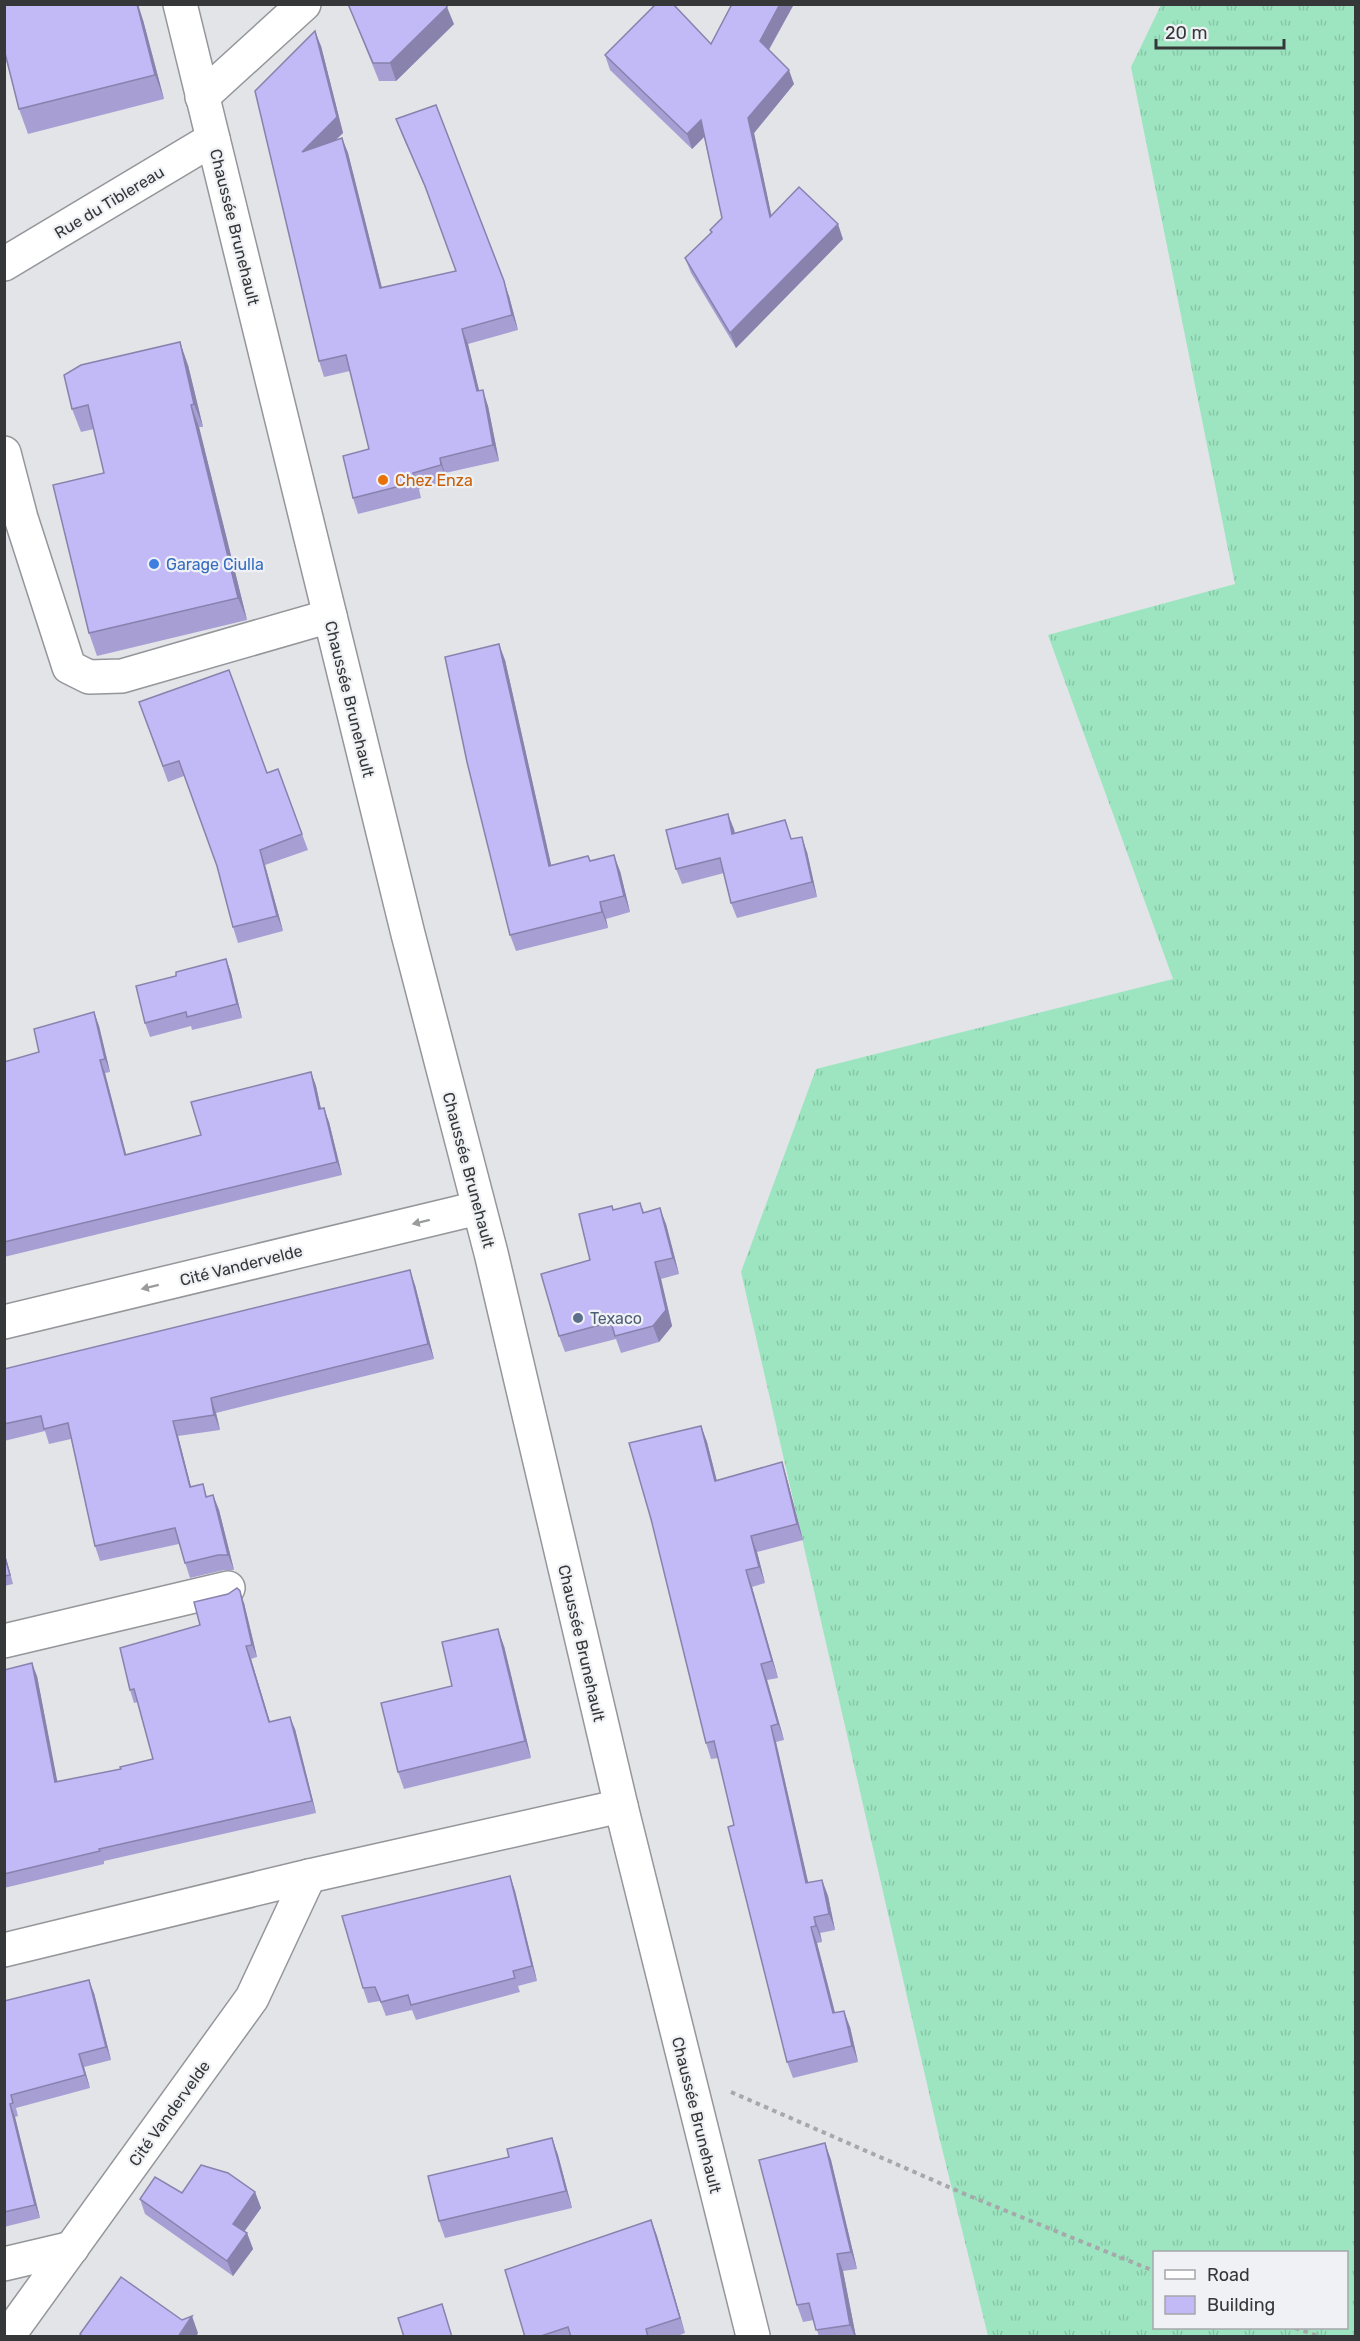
<svg xmlns="http://www.w3.org/2000/svg" width="1360" height="2341" viewBox="0 0 1360 2341" font-family="Rubik,sans-serif">
<defs>
<pattern id="grass-tufts" width="24" height="20" patternUnits="userSpaceOnUse" patternTransform="scale(1.5)"><rect width="24" height="20" fill="#9ce5c0"/><path d="M3 7l-1-3M5 7V3M7 7l1-3M15 17l-1-3M17 17v-4M19 17l1-3" fill="none" stroke="#87c5a6"/></pattern>
</defs>
<rect width="100%" height="100%" fill="#e2e4e8"/>
<!-- grass -->
<path fill="url(#grass-tufts)" fill-rule="evenodd" d="M1161,5h194v2331h-367l-50,-204 -197,-860 75,-203 357,-90 -125,-344 187,-51 -104,-517zM1154,2252h192v76h-192z"/>
<g fill="none" stroke-linecap="round" stroke-linejoin="round">
<defs>
<g id="minor">
<path d="M202,97l102,-93"/>
<path d="M4,264l209,-125"/>
<path d="M4,453l17,65 48,149 20,10 33,-1 208,-60"/>
<path d="M4,1322l474,-114"/>
<path d="M4,1641l224,-53"/>
<path d="M4,1950l305,-74 312,-70"/>
<path d="M4,2264l68,-16"/>
<path d="M8,2336l244,-338 57,-122"/>
</g>
<path id="major" d="M180,4l228,930 83,319 130,553 132,530"/>
</defs>
<!-- minor casing -->
<use href="#minor" stroke="#94969a" stroke-width="36"/>
<!-- major casing -->
<use href="#major" stroke="#94969a" stroke-width="36"/>
<!-- path -->
<g stroke="#a6a8ab" stroke-width="4" stroke-dasharray="4.5 4.5" stroke-linecap="butt">
<path d="M731,2092l236,103 187,76"/>
<path d="M1295,2328l23,8"/>
</g>
<!-- minor -->
<use href="#minor" stroke="#fff" stroke-width="33"/>
<!-- major -->
<use href="#major" stroke="#fff" stroke-width="33"/>
</g>
<!-- wall -->
<g fill="#a79fd4">
<path d="M4,4l139,16 21,79 -136,35 -9,-25 -15,-57z"/>
<path d="M348,4l106,20 -58,57h-17z"/>
<path d="M732,4h62l-25,46 25,34 -40,49 17,82 72,24 -107,109 -45,-75 -6,-15 26,-25 -1,-3 12,-12 -18,-81 -12,12 -82,-79 -5,-15 106,-11z"/>
<path d="M321,46l22,87 -8,7 7,-2 6,15 34,135 74,-17 -25,-70 -29,-66 -6,-16 113,177 9,34 -50,14 11,47 9,15 11,55 -54,12 2,7 -28,9 2,9 -63,16 -5,-16 16,-49 -19,-78 -26,6 -5,-16z"/>
<path d="M188,365l15,62h-4l48,193 -150,36 -8,-23 15,-160 -10,-44 -13,3 -9,-23z"/>
<path d="M505,660l46,205 39,-4 30,10 10,41 -24,7 2,9 -92,23 -6,-16z"/>
<path d="M139,702l128,71 11,-4 30,81 -43,15 18,66 -45,12 -5,-16 -16,-61 -33,-90 -16,6z"/>
<path d="M734,829l1,4 57,6 15,13 10,45 -80,21 -6,-15 -7,-30 -42,11 -6,-15z"/>
<path d="M226,959l5,14 11,45 -50,12 -1,-4 -41,11 -5,-14 31,-47z"/>
<path d="M94,1012l5,14 11,46 -5,1 21,82 75,-20 110,-63 5,14 5,23 8,13 13,53 -338,82v-195l35,-10z"/>
<path d="M640,1203l4,9 22,12 13,50 -18,5 11,47 -13,16 -38,11 -5,-14 -51,13 -6,-16 31,-76 24,-50z"/>
<path d="M415,1285l19,74 -218,54 4,17 -42,6 13,51 12,-3 4,13 6,-2 6,15 15,60h-10l-34,8 -11,-34 -79,17 -5,-15 -24,-107 -22,5 -4,-13 -41,10v-72z"/>
<path d="M701,1426l6,16 10,39 70,-2 16,61 -46,12 8,31 -13,4 26,91 -11,2 17,60 -8,2 32,141 14,-3 6,16 7,34 -15,3 2,9 -5,1 18,69 15,15 8,35 -65,16 -6,-16 -53,-237 -16,-67 -7,1 -5,-16 -55,-224z"/>
<path d="M4,1551l9,33 -9,2z"/>
<path d="M244,1603l13,54 -6,2 19,63 25,7 21,84 -212,48v3l-100,24v-218l33,6 20,106 64,-13 32,-10 -15,-57 -4,1 -4,-13 70,-65z"/>
<path d="M504,1646l27,112 -127,31 -6,-17 54,-86z"/>
<path d="M510,1876l5,15 22,90 -19,5 2,6 -104,28 -4,-10 -26,6 -6,-15 -12,2 -5,-15z"/>
<path d="M94,1993l17,67 -27,7 6,21 -74,20 2,8 -3,1 25,101 -36,9v-226z"/>
<path d="M552,2138l6,17 14,53 -127,30 -6,-17 70,-64z"/>
<path d="M825,2143l6,17 26,109 -14,2 13,66h-37l-5,-17 -11,2 -6,-17z"/>
<path d="M255,2192l6,16 -17,24 3,1 6,16 -20,27 -88,-62 -5,-15 42,-6z"/>
<path d="M651,2220l6,16 28,97 -10,4h-150z"/>
</g>
<!-- shaded-wall -->
<g fill="#8882ad">
<path d="M137,4h1l5,16 21,79 -9,-24z"/>
<path d="M780,4h14l-29,52 -5,-15z"/>
<path d="M447,7l7,17 -58,57 -6,-18z"/>
<path d="M315,31l6,15 22,87 -35,34 -6,-15z"/>
<path d="M789,70l5,14 -40,49 21,99 -5,-15 -22,-99z"/>
<path d="M701,120l5,15 -14,14 -5,-15z"/>
<path d="M342,138l6,15 38,151 -6,-16z"/>
<path d="M838,224l5,15 -107,109 -6,-15z"/>
<path d="M504,281l5,15 9,34 -6,-15z"/>
<path d="M462,329l6,15 15,63 -6,-16z"/>
<path d="M180,342l8,23 15,62 -9,-23z"/>
<path d="M483,390l5,16 11,55 -6,-16z"/>
<path d="M191,405l8,22 48,193 -9,-22z"/>
<path d="M440,458l5,15 2,7 -6,-15z"/>
<path d="M499,644l6,16 50,222 -6,-16z"/>
<path d="M728,814l6,15 3,20 -5,-15z"/>
<path d="M802,837l5,15 10,45 -5,-15z"/>
<path d="M260,850l5,15 18,66 -6,-15z"/>
<path d="M614,855l6,16 10,41 -6,-16z"/>
<path d="M600,902l6,17 2,9 -6,-16z"/>
<path d="M226,959l5,14 11,45 -5,-14z"/>
<path d="M94,1012l5,14 11,46 -5,-13z"/>
<path d="M100,1060l5,13 25,96 -5,-14z"/>
<path d="M311,1072l5,14 8,37 -5,-14z"/>
<path d="M324,1108l5,14 13,53 -5,-13z"/>
<path d="M660,1208l6,16 13,50 -6,-16z"/>
<path d="M655,1262l6,17 11,47 -13,16 -6,-16z"/>
<path d="M410,1270l5,15 19,74 -6,-15z"/>
<path d="M211,1398l5,15 4,17 -6,-15z"/>
<path d="M173,1421l5,15 17,66 -5,-15z"/>
<path d="M701,1426l6,16 14,56 -6,-17z"/>
<path d="M782,1462l5,17 16,61 -6,-16z"/>
<path d="M213,1495l6,15 15,60 -6,-15z"/>
<path d="M751,1536l6,16 8,31 -6,-16z"/>
<path d="M4,1551l9,33 -9,-30z"/>
<path d="M746,1570l6,17 26,91 -6,-17z"/>
<path d="M240,1591l4,12 13,54 -5,-12z"/>
<path d="M498,1629l6,17 27,112 -6,-17z"/>
<path d="M246,1646l5,13 23,76 -5,-13z"/>
<path d="M32,1663l5,13 23,119 -5,-13z"/>
<path d="M761,1664l6,16 17,60 -6,-16z"/>
<path d="M290,1717l5,12 21,84 -4,-12z"/>
<path d="M771,1726l5,16 36,157 -6,-16z"/>
<path d="M510,1876l5,15 22,90 -5,-15z"/>
<path d="M822,1880l6,16 7,34 -6,-16z"/>
<path d="M814,1917l6,16 2,9 -6,-16z"/>
<path d="M811,1927l6,16 22,86 -6,-16z"/>
<path d="M89,1980l5,13 17,67 -5,-13z"/>
<path d="M844,2011l6,16 8,35 -6,-16z"/>
<path d="M79,2054l5,13 6,21 -5,-13z"/>
<path d="M10,2104l5,13 25,101 -5,-13z"/>
<path d="M552,2138l6,17 14,53 -6,-17z"/>
<path d="M825,2143l6,17 26,109 -6,-17z"/>
<path d="M255,2192l6,16 -23,32 -5,-16z"/>
<path d="M651,2220l6,16 28,97 -5,-15z"/>
<path d="M247,2233l6,16 -20,27 -6,-15z"/>
<path d="M837,2254l6,17 13,66h-1l-5,-12z"/>
<path d="M192,2316l6,17 -2,4h-18z"/>
</g>
<!-- building -->
<g fill="#c2b9f7" stroke="#8882ad" stroke-width="1.5">
<path d="M4,4h133l18,71 -136,34 -15,-60z"/>
<path d="M348,4h99v3l-57,56h-17z"/>
<path d="M656,4h17l38,40 21,-40h48l-20,37 29,29 -41,48 22,99 29,-30 39,37 -108,109 -45,-75 27,-26 -2,-2 12,-12 -21,-98 -14,14 -82,-79z"/>
<path d="M315,31l22,86 -35,35 40,-14 38,150 76,-17 -31,-85 -29,-67 40,-14 68,176 8,34 -50,14 15,62 6,-1 10,55 -53,13 1,7 -28,8 3,9 -63,16 -10,-42 26,-7 -23,-94 -27,6 -64,-270z"/>
<path d="M180,342l14,62 -3,1 47,193 -149,35 -36,-148 51,-12 -16,-68 -16,4 -8,-34 17,-10z"/>
<path d="M499,644l50,222 39,-10 2,5 24,-6 10,41 -24,6 2,10 -92,23 -43,-173 -22,-105z"/>
<path d="M229,670l38,103 11,-4 24,65 -42,16 17,66 -44,11 -16,-61 -38,-105 -16,5 -24,-64z"/>
<path d="M728,814l4,20 53,-14 6,19 11,-2 10,45 -81,21 -11,-45 -44,11 -10,-39z"/>
<path d="M226,959l11,45 -50,13 -1,-5 -41,11 -9,-37 40,-10v-4z"/>
<path d="M94,1012l11,47 -5,1 25,95 76,-20 -10,-33 120,-30 8,37 5,-1 13,54 -333,80v-180l35,-10 -5,-23z"/>
<path d="M640,1203l3,10 17,-5 13,50 -18,4 11,48 -13,16 -38,10 -4,-14 -52,14 -18,-62 49,-14 -11,-46 33,-8 1,4z"/>
<path d="M410,1270l18,74 -217,54 3,17 -41,6 17,66 13,-3 3,13 7,-2 15,60h-10l-33,8 -10,-35 -80,18 -27,-123 -24,6 -3,-13 -37,8v-55z"/>
<path d="M701,1426l14,55 67,-19 15,62 -46,12 8,31 -13,3 26,91 -11,3 17,60 -7,2 35,157 16,-3 7,34 -15,3 2,9 -5,1 22,86 11,-2 8,35 -65,16 -59,-235 6,-2 -20,-84 -8,2 -55,-224 -22,-76z"/>
<path d="M4,1554l6,21 -6,1z"/>
<path d="M237,1588l3,3 12,54 -6,1 23,76 21,-5 22,84 -213,48 1,2 -96,23v-204l28,-7 23,119 66,-13 -1,-2 33,-8 -19,-70 -4,1 -10,-42 80,-23 -6,-23 34,-8z"/>
<path d="M498,1629l27,112 -127,31 -17,-69 71,-17 -10,-44z"/>
<path d="M510,1876l22,90 -19,5 2,7 -104,27 -3,-10 -27,7 -6,-15 -12,1 -21,-72z"/>
<path d="M89,1980l17,67 -27,7 6,21 -74,20 2,8 -3,1 25,101 -31,7v-211z"/>
<path d="M552,2138l14,53 -127,30 -11,-45 81,-19 -2,-8z"/>
<path d="M825,2143l26,109 -14,2 13,71 -34,5 -7,-27 -12,2 -38,-145z"/>
<path d="M201,2165l27,8 27,19 -22,32 14,9 -20,28 -87,-62 15,-22 27,16z"/>
<path d="M651,2220l29,98 -34,11 2,8h-77l-3,-10 -30,10h-13l-20,-67z"/>
<path d="M121,2277l61,43 10,-4 -14,21h-95l-3,-3z"/>
<path d="M442,2304l10,33h-48l-6,-19z"/>
</g>
<!-- one-way arrows -->
<defs><path id="oneway-solid" d="M-6-.8H1V-3.2L6.5 0L1 3.2V.8H-6Z" transform="scale(1.5)"/></defs>
<g fill="#9a9b9c">
<use href="#oneway-solid" transform="translate(421 1222) rotate(166)"/>
<use href="#oneway-solid" transform="translate(150 1287) rotate(166)"/>
</g>
<!-- markers -->
<circle fill="#e8710a" stroke="#eff1f5" stroke-width="2" cx="383" cy="480" r="6"/>
<circle fill="#3f7fe0" stroke="#eff1f5" stroke-width="2" cx="154" cy="564" r="6"/>
<circle fill="#5c6f8a" stroke="#eff1f5" stroke-width="2" cx="578" cy="1318" r="6"/>
<g text-anchor="middle" stroke-width="4.5" stroke-linejoin="round" paint-order="stroke">
<!-- street labels -->
<g font-size="16" fill="#363738" stroke="#eff1f5">
<text transform="translate(109 202) rotate(-31)" y="6">Rue du Tiblereau</text>
<text transform="translate(235 227) rotate(76)" y="6">Chaussée Brunehault</text>
<text transform="translate(350 699) rotate(76)" y="6">Chaussée Brunehault</text>
<text transform="translate(469 1170) rotate(75)" y="6">Chaussée Brunehault</text>
<text transform="translate(241 1265) rotate(-14)" y="6">Cité Vandervelde</text>
<text transform="translate(582 1643) rotate(77)" y="6">Chaussée Brunehault</text>
<text transform="translate(169 2113) rotate(-54)" y="6">Cité Vandervelde</text>
<text transform="translate(697 2115) rotate(76)" y="6">Chaussée Brunehault</text>
</g>
<!-- food labels -->
<g font-size="16" fill="#c56008" stroke="#eff1f5" text-anchor="start">
<text x="395" y="486">Chez Enza</text>
</g>
<!-- shop labels -->
<g font-size="16" fill="#366cbe" stroke="#eff1f5" text-anchor="start">
<text x="166" y="570">Garage Ciulla</text>
</g>
<!-- service labels -->
<g font-size="16" fill="#4e5e75" stroke="#eff1f5" text-anchor="start">
<text x="590" y="1324">Texaco</text>
</g>
</g>
<!-- border -->
<rect width="1360" height="2341" fill="none" stroke="#363738" stroke-width="12"/>
<!-- legend -->
<rect x="1153" y="2251" width="195" height="78" fill="#eff1f5" stroke="#a5a7a9" stroke-width="1.5"/>
<rect x="1165" y="2270" width="30" height="9" fill="#ffffff" stroke="#a5a7a9" stroke-width="1.5"/>
<text x="1207" y="2281" font-size="18" fill="#363738">Road</text>
<rect x="1165" y="2296" width="30" height="18" fill="#c2b9f7" stroke="#a5a7a9" stroke-width="1.5"/>
<text x="1207" y="2311" font-size="18" fill="#363738">Building</text>
<!-- scale -->
<path d="M1156 39v9h128v-9" fill="none" stroke="#363738" stroke-width="3"/>
<text x="1165" y="39" font-size="18" fill="#363738" stroke="#eff1f5" stroke-width="4.5" paint-order="stroke">20 m</text>
</svg>
